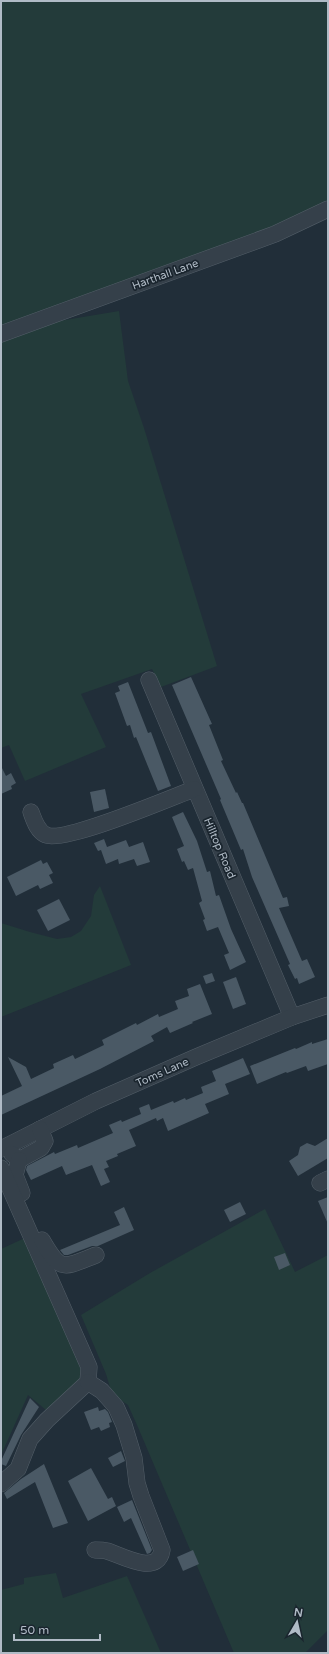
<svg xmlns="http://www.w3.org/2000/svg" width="329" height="1654" viewBox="0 0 329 1654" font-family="'Varela Round',sans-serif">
<rect width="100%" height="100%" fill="#212e39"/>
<!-- green -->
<g fill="#233b3a">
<path d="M1,1h327v201l-87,40 -240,87z"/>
<path d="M119,311l9,70 16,47 73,238 -56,21 -9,-18 -71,25 25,53 -81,34 -16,-36 -8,3v-409l58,-18z"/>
<path d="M100,886l31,79 -130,52v-94l29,9 27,7 14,-2 10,-6 10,-15 3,-21z"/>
<path d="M265,1209l30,63 33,-17v375l-23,23h-71l-97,-228 -9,-20 -16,-11 -6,-20 -25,-59 69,-42z"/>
<path d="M27,1237l54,120 1,20 -10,16 -26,17 -18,-15 -27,60v-206z"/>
<path d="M56,1573l7,25 64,-22 34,77h-160v-76v13l23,-6v-6z"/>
</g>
<!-- building -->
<g fill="#4a5965">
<path d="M191,677l21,47 -3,1 14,35 -2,1 15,32 1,-1 5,11h1l40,95 4,-1 2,9 -10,2 23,53 5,-2 8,18 -16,7 -2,-6 -2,1 -7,-14 2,-1 -38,-87 -9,-28 -2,1 -21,-50 1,-1 -49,-114z"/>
<path d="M128,682l20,51 3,-1 20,54 -13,5 -22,-54 -2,1 -4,-13 -3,1 -12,-33 5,-2 -2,-5z"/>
<path d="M1,766l5,10 5,-3 5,10 -5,3 1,3 -11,5z"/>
<path d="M105,789l4,19 -15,4 -4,-20z"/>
<path d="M183,812l14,29 10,31 3,-1 6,25 3,-1 12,34 15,33 -16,8 -6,-15 5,-2 -11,-26 -11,4 -4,-11 2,-1 -6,-16 3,-2 -9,-33 -5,2 -4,-9 -2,1 -5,-13 7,-3 -12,-29z"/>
<path d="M104,839l3,8 19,-7 3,7 14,-5 7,20 -13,4 -3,-7 -15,5 -1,-5 -12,5 -5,-14 -3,1 -4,-8z"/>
<path d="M41,860l2,4 4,-2 6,11 -4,2 4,8 -13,6 -2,-4 -22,11 -9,-19z"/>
<path d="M59,899l11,21 -22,11 -11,-21z"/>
<path d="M212,973l3,8 -9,3 -3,-8z"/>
<path d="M236,977l10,27 -13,5 -10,-27z"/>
<path d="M200,984l12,30 -20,8 1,1 -23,10 -3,-6 -16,9 3,5 -54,28 -99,46v-19l21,-10 -14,-29 18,10 5,12 23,-11 -1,-4 20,-9 2,4 29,-14 -2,-5 34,-17 1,2 21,-11 1,3 19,-8 -3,-8 14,-5 -2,-7z"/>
<path d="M328,1039v25l-20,7 -2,-5 -19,7 -1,-1 -29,12 -7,-18 45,-18 1,1 16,-7v2z"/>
<path d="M243,1058l7,16 -25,10 4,10 -24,10 4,9 -41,18 -5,-13 -6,3 -1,-3 -27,12 7,16 -19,8 1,2 -12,5 3,6 -5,2 6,13 -9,4 -9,-21 -26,10 -4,-9 -31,14 -5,-10 1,-4 27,-14 1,2 22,-9 1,3 35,-15 -4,-8 12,-5 1,2 19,-8 -2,-6 10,-4 2,6 22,-9 1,2 11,-5 1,2 17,-7 -2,-6 15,-6 -4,-10z"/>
<path d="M328,1138v20l-30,18 -9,-15 9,-6 2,-8 7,-4 8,3z"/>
<path d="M328,1197v27l-10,-23z"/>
<path d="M240,1202l6,12 -16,8 -6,-12z"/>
<path d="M124,1207l10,23 -36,16h-6l-24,9h-4l-4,-5 60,-25 -6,-13z"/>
<path d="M285,1253l5,12 -11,5 -5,-13z"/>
<path d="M30,1398l9,9 -18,28 -15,31 -5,-2v-3z"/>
<path d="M98,1407l1,4 6,-2 3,3 4,10 -3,1 1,4 -9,4 -2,-4 -8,3 -7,-18z"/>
<path d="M121,1451l4,10 -12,6 -5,-9z"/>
<path d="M44,1464l24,59 -15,5 -18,-46 -28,17 -3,-6 17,-14z"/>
<path d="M91,1468l17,31 4,-2 4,9 -28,15 -20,-40z"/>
<path d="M132,1500l20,50 -2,3 -3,1 -16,-36 -7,4 -7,-15z"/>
<path d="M193,1550l6,14 -16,7 -6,-14z"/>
</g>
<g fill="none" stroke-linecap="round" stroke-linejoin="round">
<defs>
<g id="minor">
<path d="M1,334l274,-100 53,-25"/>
<path d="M149,680l143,337"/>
<path d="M31,812c3,8 6,19 15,23 19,8 124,-37 148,-46"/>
<path d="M1,1149l95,-48 100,-44 96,-40 36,-12"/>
<path d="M12,1154l7,6 22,-12 4,-7 -5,-12"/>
<path d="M19,1160l-4,15 7,18"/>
<path d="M1,1168l88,199 -1,15 -41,38 -17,19 -12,30 -17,15"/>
<path d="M320,1183l8,-4"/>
<path d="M42,1240c19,33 21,28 54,15"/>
<path d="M88,1382l14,9 14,16 8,18 10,33 3,25 4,13 21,54c-4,27 -41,5 -55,1 -4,-1 -8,-1 -12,-1"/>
</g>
</defs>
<!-- minor casing -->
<use href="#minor" stroke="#535e68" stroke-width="17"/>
<!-- minor -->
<use href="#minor" stroke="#35404a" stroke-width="16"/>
</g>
<g text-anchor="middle" stroke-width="3.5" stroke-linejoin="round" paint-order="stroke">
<!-- street labels -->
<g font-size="11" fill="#b0bbc6" stroke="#1a252e">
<text transform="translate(165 274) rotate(-20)" y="4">Harthall Lane</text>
<text transform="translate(220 848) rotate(67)" y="4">Hilltop Road</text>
<text transform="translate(162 1072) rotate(-24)" y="4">Toms Lane</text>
</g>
</g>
<!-- border -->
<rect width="329" height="1654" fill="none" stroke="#b0bbc6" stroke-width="4"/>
<!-- north arrow -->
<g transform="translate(297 1622) rotate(9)" stroke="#1a252e" stroke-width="3" paint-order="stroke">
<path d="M0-3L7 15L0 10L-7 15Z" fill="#b0bbc6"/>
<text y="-6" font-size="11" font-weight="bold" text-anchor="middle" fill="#b0bbc6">N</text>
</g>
<!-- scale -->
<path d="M14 1634v6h86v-6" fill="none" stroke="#b0bbc6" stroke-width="2"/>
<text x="20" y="1634" font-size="12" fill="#b0bbc6" stroke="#1a252e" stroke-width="3" paint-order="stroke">50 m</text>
</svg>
